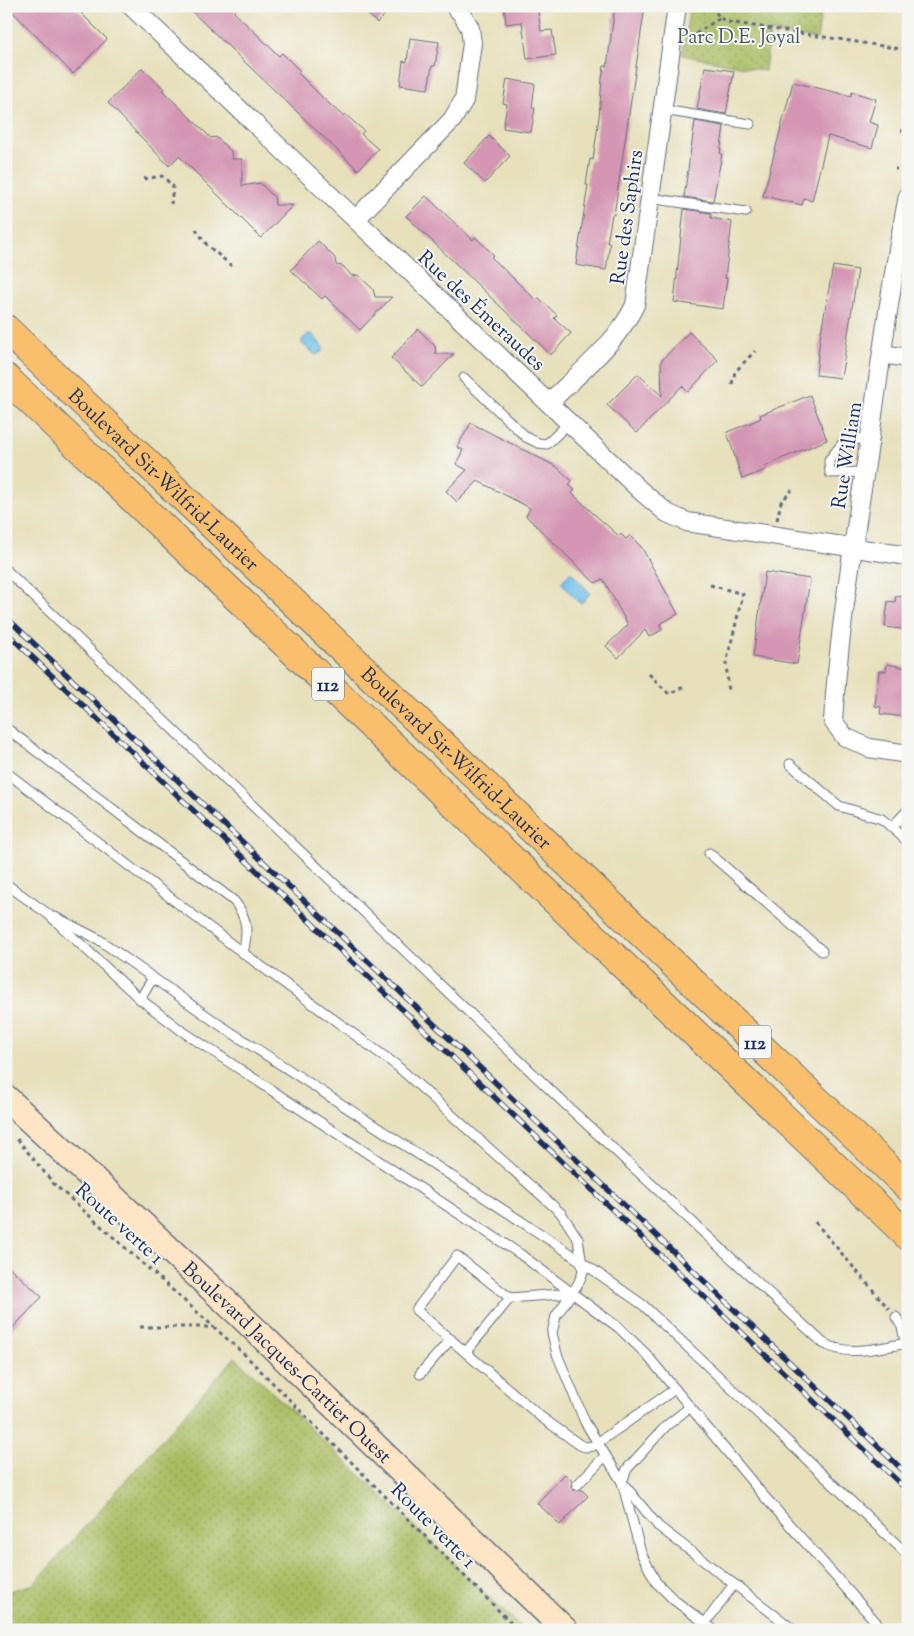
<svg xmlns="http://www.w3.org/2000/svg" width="914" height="1636" viewBox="0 0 914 1636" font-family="'Sorts Mill Goudy',serif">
<defs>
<pattern id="grass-dots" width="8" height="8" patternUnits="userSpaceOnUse" patternTransform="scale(1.25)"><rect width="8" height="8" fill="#a9bc60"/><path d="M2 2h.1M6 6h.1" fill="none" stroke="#899952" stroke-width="1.8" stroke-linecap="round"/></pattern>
</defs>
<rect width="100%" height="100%" fill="#f6f6f2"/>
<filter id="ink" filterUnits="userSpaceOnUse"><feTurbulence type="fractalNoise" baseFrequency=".02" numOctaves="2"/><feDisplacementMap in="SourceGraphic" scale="10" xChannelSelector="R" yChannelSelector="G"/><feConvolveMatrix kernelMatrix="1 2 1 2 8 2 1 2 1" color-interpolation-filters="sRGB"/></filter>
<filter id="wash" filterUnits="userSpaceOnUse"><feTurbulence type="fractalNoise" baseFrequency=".0096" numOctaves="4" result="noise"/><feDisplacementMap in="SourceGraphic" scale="20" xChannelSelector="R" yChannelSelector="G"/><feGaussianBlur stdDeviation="1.12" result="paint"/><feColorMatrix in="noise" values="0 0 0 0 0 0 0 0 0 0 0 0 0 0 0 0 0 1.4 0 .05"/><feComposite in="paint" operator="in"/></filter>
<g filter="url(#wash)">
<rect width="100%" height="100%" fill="#e7e0bb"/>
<!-- grass -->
<g fill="url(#grass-dots)" stroke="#62765f">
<path d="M690,6h132l-5,33 -47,-7 -5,39 -83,-16z"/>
<path d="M235,1357l289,273h-518v-38l28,-8z"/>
</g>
<!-- water -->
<g fill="#6fc0ea" stroke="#4578a4">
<path d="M308,334h4l11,13v4l-7,4 -14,-11v-4z"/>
<path d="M571,572l19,21 -8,10 -4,-1 -17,-20z"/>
</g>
<g id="blocks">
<!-- building -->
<g fill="#d496b3">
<path d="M7,6h67l33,33 -34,35z"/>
<path d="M186,6h53l-5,6 45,44 3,-3 18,18 -2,2 28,28 17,15 2,-2 19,17 -3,3 17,15 -20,21z"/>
<path d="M359,6h34l-16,17z"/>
<path d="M504,6h33l4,25 11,-1 4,25 -29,4 -5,-37 -16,2z"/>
<path d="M615,6h30l-31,209 -2,-1 -5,29h3l-4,27 -30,-5 12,-80h-2l4,-26 3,1 6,-43 3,-38 2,-13h3z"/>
<path d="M410,38l29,4 -4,24h-3l-4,23 -28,-4 3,-24 4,1z"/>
<path d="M705,67l29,4 -8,43 -29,-5z"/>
<path d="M142,68l22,21 -2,1 49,48 5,-1 15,14 1,8h10v27l18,-3 14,14 1,8h18l-32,33 -82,-82 -10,10 -61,-63z"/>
<path d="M507,79l28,5 -3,24h3l-4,24 -28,-4 4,-24 -4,-1z"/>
<path d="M793,82l58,14 1,-4 24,7 -7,23 9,3 -6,23 -44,-12 -16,65 -8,-3 -2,7 -39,-9z"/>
<path d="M695,121l29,5 -4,28h2l-9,47 -29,-4z"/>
<path d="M489,136l21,20 -25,27 -21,-20z"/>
<path d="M426,196l47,44 2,-3 19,18 -3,2 45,43 3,-2 18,17 -3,3 17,15 -20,22 -145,-139z"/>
<path d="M684,209l27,4v5l21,4 -7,56h2l-4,31 -49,-7z"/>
<path d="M318,241l17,17 1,7 7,1 9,10 6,-1 15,14 2,8h17l-32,33 -35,-34 -3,3 -31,-29z"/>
<path d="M833,266l25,4 -17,108 -25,-3 4,-37z"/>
<path d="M418,329l17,17 1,8h18l-32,33 -31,-29z"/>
<path d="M689,332l29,28 -30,32 -6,-6 -45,47 -30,-28 31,-31 24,22 -1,-35z"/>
<path d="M810,395l17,45 -51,21 -11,6 1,3 -24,9 -15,-47 23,-9 11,-5 -1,-3z"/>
<path d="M471,423l86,44 15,14 -3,4 6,5 -3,3 22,21 25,22 2,-2 5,5 4,-4 12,13 36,66 -18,10 2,6 -13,7 -4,-7 -27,28 -12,-12 22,-21 -25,-46 -8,4 -69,-67 4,-8 -52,-27 -21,21 -11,-11 21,-21 -11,-6 7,-14 -6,-3z"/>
<path d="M765,572l45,7 -13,85 -44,-7z"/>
<path d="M896,596l12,1v33l-23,-3 3,-26 7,1z"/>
<path d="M887,664l21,4 -2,49 -26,-3 1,-7 -6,-1 4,-35h7z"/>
<path d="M6,1264l36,33 -36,38z"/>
<path d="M565,1474l7,7 -1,5 2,4 8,-1 7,7 -28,29 -23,-22z"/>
</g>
</g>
</g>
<g filter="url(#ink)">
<use href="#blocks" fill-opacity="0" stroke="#626d7f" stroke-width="1"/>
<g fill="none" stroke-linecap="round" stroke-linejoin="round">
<defs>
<g id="service">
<path d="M663,110l87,14"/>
<path d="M649,198l97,14"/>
<path d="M464,378l62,59 12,6 9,1 23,-22"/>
<path d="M864,472l-34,1 -1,-13 13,-16 28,-8"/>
<path d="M6,570l560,535 257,238c24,14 53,5 79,1l6,2"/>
<path d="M6,728l228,173c14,17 14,31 9,52"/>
<path d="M790,764l49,42 43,13 26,23"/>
<path d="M6,772l229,175 161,118 165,148 17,26 5,33 -5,12 -22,32 -4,17 5,21 28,68 37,60 36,44 136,104"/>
<path d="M892,827l16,-17"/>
<path d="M709,853l113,98"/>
<path d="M6,884l42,30 92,85 42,32 338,223 99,74 27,26 117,141 120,135"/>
<path d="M55,917l43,22 119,84 345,225 81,57 265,250"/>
<path d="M140,999l13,-21"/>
<path d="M510,1298l63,-5"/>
<path d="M896,1317l6,10 4,18"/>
<path d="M466,1352l44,-54 -53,-42 -41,54 125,107 39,28 5,2 8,-1 82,-57"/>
<path d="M420,1374l31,-35"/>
<path d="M690,1407l-24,19 -39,43 -5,13 19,71 15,29 18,18 40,30"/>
<path d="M577,1485l28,-29"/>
<path d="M706,1622l28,-38"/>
</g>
<g id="minor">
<path d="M131,6l511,486 25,21 20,9 221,34"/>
<path d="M908,196c-17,85 -28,170 -40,255 -14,89 -29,179 -35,270l12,16 24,11 39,6"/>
<path d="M356,219l96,-99 12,-20 8,-57 -2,-15 -8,-14 -8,-8"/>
<path d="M882,354l26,4"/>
<path d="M550,402c29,-29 67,-59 85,-97l42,-299"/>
</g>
<g id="secondary">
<path id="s1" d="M6,1098l233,216 326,316"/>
</g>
<g id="motorway">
<path id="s2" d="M6,329l902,858"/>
<path d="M6,378l902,858"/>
</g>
</defs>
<!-- service casing -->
<use href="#service" stroke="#626d7f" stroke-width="11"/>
<!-- minor casing -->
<use href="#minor" stroke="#626d7f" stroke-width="20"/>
<!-- secondary casing -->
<use href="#secondary" stroke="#626d7f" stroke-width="28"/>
<!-- motorway casing -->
<use href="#motorway" stroke="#626d7f" stroke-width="30"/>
<!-- path -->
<g stroke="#626d7f" stroke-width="3" stroke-dasharray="4 4" stroke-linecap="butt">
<path d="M711,6l9,12 8,4 180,28"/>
<path d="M689,38l31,-20"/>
<path d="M901,131h2"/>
<path d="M895,169h2"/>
<path d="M144,179l18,-3 11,10 -2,18"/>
<path d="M196,229l11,16 27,23"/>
<path d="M732,384l3,-12 20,-21"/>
<path d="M777,520l4,-18 11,-12"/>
<path d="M710,585l33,9 -17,70 3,28"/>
<path d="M649,674l20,20 16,-8"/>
<path d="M17,1139l37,45 191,171 273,275"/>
<path d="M815,1222l74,87"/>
<path d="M140,1327h73"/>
</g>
<!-- service -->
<use href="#service" stroke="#fff" stroke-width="9"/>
<!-- minor -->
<use href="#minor" stroke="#fff" stroke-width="18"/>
<!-- secondary -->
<use href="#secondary" stroke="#fde5c5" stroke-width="25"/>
<!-- motorway -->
<use href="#motorway" stroke="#f9bf6d" stroke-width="28"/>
<defs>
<g id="rail">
<path d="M6,617l902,858"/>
<path d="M6,632l902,859"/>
</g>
</defs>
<!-- rail casing -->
<use href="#rail" stroke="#1b2f5e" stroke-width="5.5"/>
<!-- rail -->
<use href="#rail" stroke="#f6f6f2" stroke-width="4" stroke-dasharray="11" stroke-linecap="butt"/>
</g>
</g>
<g text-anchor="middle" stroke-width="4" stroke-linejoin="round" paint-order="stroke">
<!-- shield labels -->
<g fill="#f6f6f2" stroke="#5d6b8a" stroke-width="1">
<rect x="312" y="667.5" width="32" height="33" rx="4"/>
<rect x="739" y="1025.5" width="32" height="33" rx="4"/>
</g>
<g font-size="19" font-weight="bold" fill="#1b2f5e">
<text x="328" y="691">112</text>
<text x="755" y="1049">112</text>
</g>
<!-- park labels -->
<g font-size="20" fill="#46595f" stroke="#f6f6f2">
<text x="739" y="43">Parc D.E. Joyal</text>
</g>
<!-- street labels -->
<g font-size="20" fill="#1b2f5e" stroke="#f6f6f2">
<text transform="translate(626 217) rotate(-82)" y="7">Rue des Saphirs</text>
<text transform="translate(482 310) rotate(43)" y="7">Rue des Émeraudes</text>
<text transform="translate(846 455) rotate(-81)" y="7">Rue William</text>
<text dy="7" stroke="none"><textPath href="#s2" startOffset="218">Boulevard Sir-Wilfrid-Laurier</textPath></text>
<text dy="7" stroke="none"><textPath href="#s2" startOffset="622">Boulevard Sir-Wilfrid-Laurier</textPath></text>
<text transform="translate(120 1223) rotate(42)" y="7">Route verte 1</text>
<text dy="7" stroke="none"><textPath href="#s1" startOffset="386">Boulevard Jacques-Cartier Ouest</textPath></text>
<text transform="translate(434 1525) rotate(45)" y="7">Route verte 1</text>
</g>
</g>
<!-- margin -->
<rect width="914" height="1636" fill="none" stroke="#f6f6f2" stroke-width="25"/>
</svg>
